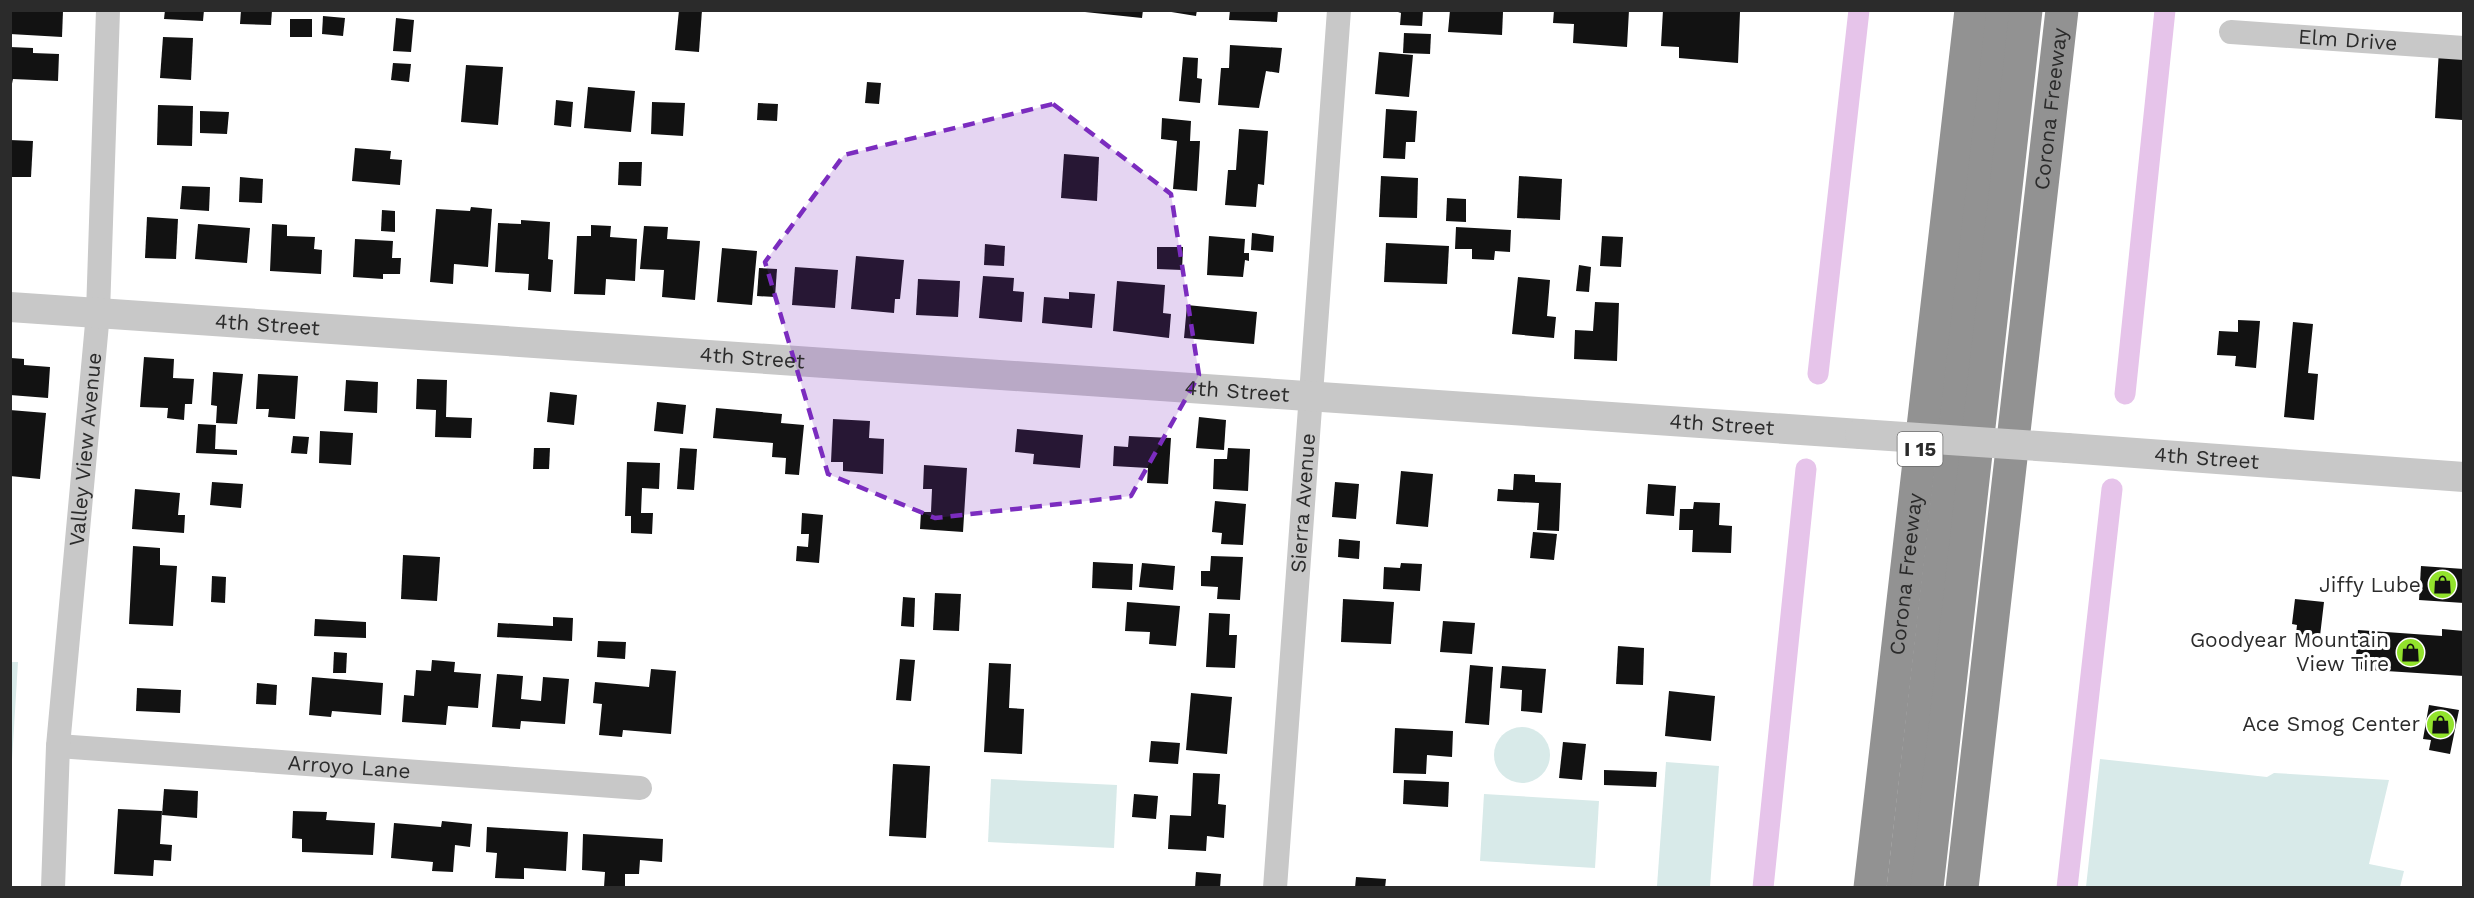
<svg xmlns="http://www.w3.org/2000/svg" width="2474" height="898" viewBox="0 0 2474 898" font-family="'Work Sans',sans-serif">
<rect width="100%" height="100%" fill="#fff"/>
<!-- green -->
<g fill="#d8eae9">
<path d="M11,662h7l-7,115 -1,-115z"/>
<circle cx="1522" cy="755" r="28"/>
<path d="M2100,759l167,18 7,-4 115,7 -20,84 35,7 -4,16h-314z"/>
<path d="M1666,762l53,4 -9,121 -53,-1z"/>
<path d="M991,779l126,6 -3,63 -126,-6z"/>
<path d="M1484,794l115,7 -4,67 -115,-7z"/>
</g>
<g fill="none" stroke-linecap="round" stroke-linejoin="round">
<!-- canal -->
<g stroke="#e6c4ea" stroke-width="21">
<path d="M1818,374l41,-364"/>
<path d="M2125,394l40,-384"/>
<path d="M1763,888l43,-419"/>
<path d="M2067,888l45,-399"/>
</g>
</g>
<!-- building -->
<g fill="#121212">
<path d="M10,10l53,1 -1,26 -52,-3z"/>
<path d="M165,10h39l-1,11 -39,-2z"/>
<path d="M241,10h31l-1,15 -31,-1z"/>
<path d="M679,10h23l-3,42 -24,-2z"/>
<path d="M1066,10h77l-1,8z"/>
<path d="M1159,10h38l-1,6z"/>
<path d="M1230,10h48l-1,12 -48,-2z"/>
<path d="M1392,10h31l-1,16 -22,-1 1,-12z"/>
<path d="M1450,10l53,2 -1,23 -54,-3z"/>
<path d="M1554,10h75l-2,37 -54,-4 1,-19 -21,-1z"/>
<path d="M1663,10l77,2 -2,51 -59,-5v-11l-18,-1z"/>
<path d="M323,16l22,2 -2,18 -21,-2z"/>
<path d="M396,18l18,2 -3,32 -18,-1z"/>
<rect x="290" y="19" width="22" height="18"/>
<path d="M1404,33l27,1 -1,20 -27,-1z"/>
<path d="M163,37l30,1 -2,42 -31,-2z"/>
<path d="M1230,45l52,3 -3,25 -13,-2 -7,37 -41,-3 3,-37h8z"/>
<path d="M10,47l23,1v5l26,1 -1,27 -45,-2 -3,14z"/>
<path d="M2439,49l25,1 -2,70 -27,-2z"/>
<path d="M1379,52l34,3 -4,42 -34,-3z"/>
<path d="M1183,57l15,1 -1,20 5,1 -2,24 -21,-2z"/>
<path d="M393,63l18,1 -2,18 -18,-2z"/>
<path d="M466,65l37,2 -5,58 -37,-3z"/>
<path d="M867,82l14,1 -2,21 -14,-1z"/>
<path d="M588,87l47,4 -4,41 -47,-4z"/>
<path d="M556,100l17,2 -2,25 -17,-2z"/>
<path d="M652,102l33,1 -2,33 -32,-2z"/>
<path d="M758,103l20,1 -1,17 -20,-1z"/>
<path d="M158,105l35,1 -1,40 -35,-1z"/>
<path d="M1386,109l31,2 -2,31h-9l-1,17 -22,-1z"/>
<path d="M200,111l29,1 -2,22 -27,-1z"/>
<path d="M1162,118l29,3 -1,20h10l-3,50 -24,-2 4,-48 -16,-2z"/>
<path d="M1239,129l29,2 -4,54 -6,-1 -2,23 -31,-2 3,-35h8z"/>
<path d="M10,140l23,1 -2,36h-20z"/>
<path d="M355,148l36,3 -1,8 12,1 -2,25 -48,-4z"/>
<path d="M1064,154l35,3 -2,44 -36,-3z"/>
<path d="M619,162h23l-1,24 -23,-1z"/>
<path d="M1381,176l37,2 -1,40 -38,-1z"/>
<path d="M1519,176l43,3 -2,41 -43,-2z"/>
<path d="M240,177l23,2 -1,24 -23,-1z"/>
<path d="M182,186l28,1 -1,24 -29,-2z"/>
<path d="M1447,198l19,1v23l-20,-1z"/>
<path d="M471,207l21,2 -4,58 -34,-3 -1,20 -23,-2 6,-73 34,2z"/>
<path d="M382,210l13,1v21l-14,-1z"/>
<path d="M147,217l31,2 -2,40 -31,-1z"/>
<path d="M521,220l29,2 -2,37 5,1 -2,32 -23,-2 1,-16 -34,-2 3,-49 23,1z"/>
<path d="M198,224l52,4 -3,35 -52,-4z"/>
<path d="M272,224l15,1v11l28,1 -1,12 8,1 -1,24 -51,-3z"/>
<path d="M591,225l20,1 -1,11 27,2 -2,42 -29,-2 -1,16 -31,-1 3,-58h14z"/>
<path d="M644,226l24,1 -1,12 33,2 -5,59 -33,-3 2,-27 -24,-1z"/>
<path d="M1456,227l55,3 -1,22 -15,-1 -1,9 -22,-1v-10h-17z"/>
<path d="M1252,233l22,3 -1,16 -22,-2z"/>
<path d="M1209,236l36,3 -1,14h5v8l-4,-1 -2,17 -36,-2z"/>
<path d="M1602,236l21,1 -2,30 -21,-1z"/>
<path d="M355,239l38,2 -1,17h9l-1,16h-17v5l-30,-2z"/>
<path d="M1386,243l63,3 -2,38 -63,-2z"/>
<path d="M985,244l20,2 -1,20 -20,-1z"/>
<path d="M1157,247h26l-1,23 -25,-1z"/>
<path d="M722,248l35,3 -5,54 -35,-3z"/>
<path d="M856,256l48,4 -4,39h-5l-1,14 -43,-4z"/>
<path d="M1579,265l12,2 -2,25 -13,-1z"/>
<path d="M795,267l43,3 -3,38 -43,-3z"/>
<path d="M759,268l18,1 -2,28 -18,-1z"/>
<path d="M983,276l31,2 -1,13 11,1 -2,30 -43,-4z"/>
<path d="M1518,277l32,3 -3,36 9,1 -2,21 -42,-4z"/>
<path d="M918,279l42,2 -2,36 -42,-2z"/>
<path d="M1117,281l48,4 -2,28 8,1 -2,24 -56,-7z"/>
<path d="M1069,292l26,2 -3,34 -50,-5 2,-26 25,2z"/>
<path d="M1595,302l24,1 -2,58 -43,-2 1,-29 18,1z"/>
<path d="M1187,305l70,7 -3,32 -70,-6z"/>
<path d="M2238,320l22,1 -4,47 -21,-2 1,-10 -19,-1 2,-24 19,1z"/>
<path d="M2293,322l20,2 -5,49 10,1 -4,46 -30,-3z"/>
<path d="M144,357l30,2 -1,19 21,1 -2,25h-7l-1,16 -17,-2 1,-10 -28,-1z"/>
<path d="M11,358l13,1v6l26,2 -2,31 -38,-3z"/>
<path d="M213,372l30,2 -6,50 -21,-1 1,-17 -6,-1z"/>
<path d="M258,374l40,2 -3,43 -27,-2 1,-8h-13z"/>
<path d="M417,379l30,1 -1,37 26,1 -1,20 -36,-1 1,-27 -20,-1z"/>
<path d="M346,380l32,2 -1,31 -33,-2z"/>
<path d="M550,392l27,3 -3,30 -27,-3z"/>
<path d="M657,402l29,3 -3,29 -29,-3z"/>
<path d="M716,408l66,6 -1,9 23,2 -5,50 -14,-1 1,-16 -14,-1 1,-14 -60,-5z"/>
<path d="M10,410l36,3 -6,66 -30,-3z"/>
<path d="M1199,417l27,3 -2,30 -28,-2z"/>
<path d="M833,419l37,2 -1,17 15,1 -1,35 -40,-3v-9h-12z"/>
<path d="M198,424l18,1 -1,24 22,1v5l-41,-2z"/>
<path d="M1017,429l66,6 -3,33 -47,-4 1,-10 -19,-2z"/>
<path d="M320,431l33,2 -2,32 -32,-2z"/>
<path d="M293,436l16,1 -2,17 -16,-1z"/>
<path d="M1129,436l42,2 -3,46 -21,-1 1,-15 -35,-2 1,-20 14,1z"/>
<path d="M534,448h16l-1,21h-16z"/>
<path d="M680,448l17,1 -3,41 -17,-1z"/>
<path d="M1228,448l22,1 -2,42 -35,-2 1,-30h13z"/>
<path d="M627,462l33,1 -1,26 -17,-1 -1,25h12l-1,21 -21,-1v-17h-6z"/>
<path d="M924,465l43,3 -4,64 -43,-3 1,-17h10l1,-23h-9z"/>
<path d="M1401,471l32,3 -5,53 -32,-3z"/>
<path d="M1514,474l21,1v7l26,1 -2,48 -22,-1 2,-27 -42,-2 1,-12 15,1z"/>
<path d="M212,482l31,2 -2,24 -31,-3z"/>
<path d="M1335,482l24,2 -3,35 -24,-2z"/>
<path d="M1648,484l28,2 -2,30 -28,-2z"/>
<path d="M135,489l45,4 -2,22h7l-1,18 -52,-4z"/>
<path d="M1215,501l31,3 -3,41 -22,-1 1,-11 -10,-1z"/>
<path d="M1694,502l26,1 -1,22 13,1 -1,27 -39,-1 1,-22h-14l1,-21h13z"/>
<path d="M802,513l21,2 -4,48 -23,-2 1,-15 11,1 1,-13h-8z"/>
<path d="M1533,532l24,2 -3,26 -24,-2z"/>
<path d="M1339,539l21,2 -1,18 -21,-2z"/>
<path d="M133,546l27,2v17l17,1 -4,60 -44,-2z"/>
<path d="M403,555l37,2 -3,44 -36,-2z"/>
<path d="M1211,556l32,1 -3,43 -23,-1 1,-12 -17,-1v-15h9z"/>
<path d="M1093,562l40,2 -1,26 -40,-2z"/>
<path d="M1142,563l33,3 -2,24 -34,-3z"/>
<path d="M1401,563l21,1 -2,27 -37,-2 1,-22 16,1z"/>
<path d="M2421,566l43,3v34l-45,-3z"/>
<path d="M212,576l14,1 -1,26 -14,-1z"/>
<path d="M935,593l26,1 -2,37 -26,-1z"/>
<path d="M903,597l12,1 -1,29 -13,-1z"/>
<path d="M1343,599l51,3 -3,42 -50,-2z"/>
<path d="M2295,599l29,3 -4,34 -24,-2 1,-9 -5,-1z"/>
<path d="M1127,602l53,4 -4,40 -27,-2 1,-12 -25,-1z"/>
<path d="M1209,613l21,1 -1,21h8l-2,33 -29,-1z"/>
<path d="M553,617l20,1 -1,23 -75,-4 1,-14 55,3z"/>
<path d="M315,619l51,3v16l-52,-2z"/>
<path d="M1443,621l32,2 -3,31 -32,-2z"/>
<path d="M2442,629l22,2v45l-109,-7 3,-39 84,6z"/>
<path d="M598,641l28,1 -1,17 -28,-2z"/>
<path d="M1618,646l26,2 -1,37 -27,-1z"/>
<path d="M334,652l13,1 -1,20h-13z"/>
<path d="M900,659l15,1 -4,41 -15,-1z"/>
<path d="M432,660l23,2 -1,10 27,2 -3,34 -30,-2 -2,19 -44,-3 2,-27 10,1 2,-26 15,1z"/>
<path d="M989,663l22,1 -2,44 15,1 -2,45 -38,-2z"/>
<path d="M1470,665l23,2 -4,58 -24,-2z"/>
<path d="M1502,666l44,3 -4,44 -21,-2 1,-21 -22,-2z"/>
<path d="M651,669l25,2 -5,63 -48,-4 -1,7 -23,-2 3,-31 -9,-1 2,-21 54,5z"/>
<path d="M497,674l26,2 -2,23 20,2 2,-24 26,2 -4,45 -44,-3 -1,8 -28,-2z"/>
<path d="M312,677l71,6 -2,32 -49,-4 -1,6 -22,-2z"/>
<path d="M257,683l20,2 -1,20 -20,-1z"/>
<path d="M137,688l44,2 -1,23 -44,-2z"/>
<path d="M1669,691l46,5 -4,45 -46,-5z"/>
<path d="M1191,693l41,4 -5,57 -41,-4z"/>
<path d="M2429,705l30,5 -9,44 -21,-4 2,-10 -8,-1z"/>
<path d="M1395,728l58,3 -1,26 -25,-2 -1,19 -33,-1z"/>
<path d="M1151,741l29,2 -2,21 -29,-2z"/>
<path d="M1563,742l23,2 -4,36 -23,-2z"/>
<path d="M893,764l37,2 -4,72 -37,-2z"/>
<path d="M1604,770l53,2 -1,15 -52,-2z"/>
<path d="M1193,773l27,1 -2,30 8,1 -2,33 -17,-2 -1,15 -38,-2 2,-34 21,1z"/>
<path d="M1404,780l45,2 -1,25 -45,-3z"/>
<path d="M164,789l34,2 -1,27 -35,-3z"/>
<path d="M1134,794l24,2 -2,23 -24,-2z"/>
<path d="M118,809l44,2 -2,33 12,1 -1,16 -17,-1 -1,16 -39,-2z"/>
<path d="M293,811l34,1 -1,8 49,3 -2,32 -71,-3v-13l-10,-1z"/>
<path d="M442,821l30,3 -2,23 -15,-2 -2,27 -21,-1 1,-9 -42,-4 3,-35 47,4z"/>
<path d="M487,827l81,5 -2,39 -42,-3v11l-29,-1 2,-25 -11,-1z"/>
<path d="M583,834l80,5 -1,23 -22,-2 -1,14h-14v14l-21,-1 1,-15 -23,-2z"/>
<path d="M1196,872l25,2 -1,14h-25z"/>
<path d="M1356,877l30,2 -1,9h-30z"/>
</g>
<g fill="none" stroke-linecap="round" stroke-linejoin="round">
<!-- minor -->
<g stroke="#c8c8c8" stroke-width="24">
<path id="s1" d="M2231,32l233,16"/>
<path id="s2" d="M58,746l582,42"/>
<path id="s3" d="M53,888l5,-142 40,-433 10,-303"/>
<path id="s4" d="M1275,888l64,-878"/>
</g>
<!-- tertiary -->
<g stroke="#c8c8c8" stroke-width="30">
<path id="s5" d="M10,307l1850,127"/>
<path id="s6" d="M2067,448l397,29"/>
</g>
<!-- motorway -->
<g stroke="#929292" stroke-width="33">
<path id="s7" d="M1870,888l101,-878"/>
<path d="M1903,888l100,-878"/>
<path d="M1927,888l99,-878"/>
<path id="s8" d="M1962,888l100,-878"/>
</g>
<!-- tertiary-bridge -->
<path stroke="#c8c8c8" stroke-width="30" d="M1860,434l207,14"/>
</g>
<!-- marked area -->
<path fill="#7b2cbf" fill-opacity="0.2" stroke="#7b2cbf" stroke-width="4.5" stroke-dasharray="12 8" stroke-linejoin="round" d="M1053,104l118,90 28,181 -68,121 -196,22 -107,-44 -63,-212 79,-107z"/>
<!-- icons -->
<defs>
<symbol id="shop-disc" viewBox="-11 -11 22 22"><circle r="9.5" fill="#92e32c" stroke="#fff"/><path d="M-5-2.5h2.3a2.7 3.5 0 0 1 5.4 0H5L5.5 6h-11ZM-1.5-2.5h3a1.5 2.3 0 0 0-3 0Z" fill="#111"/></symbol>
</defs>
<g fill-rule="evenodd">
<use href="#shop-disc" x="2426" y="568" width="33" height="33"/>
<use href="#shop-disc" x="2394" y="636" width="33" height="33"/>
<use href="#shop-disc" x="2424" y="708" width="33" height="33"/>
</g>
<g text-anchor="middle" stroke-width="6" stroke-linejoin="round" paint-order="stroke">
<!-- shield labels -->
<rect fill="#fff" stroke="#6b6b6b" stroke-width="1.5" x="1897.5" y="432" width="45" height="34" rx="4.5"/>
<g font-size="20" font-weight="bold" fill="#2b2b2b">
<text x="1920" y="456">I 15</text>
</g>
<!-- street labels -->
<g font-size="21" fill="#2b2b2b" stroke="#fff">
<text dy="7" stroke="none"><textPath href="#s1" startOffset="117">Elm Drive</textPath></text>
<text dy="7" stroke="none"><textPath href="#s8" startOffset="784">Corona Freeway</textPath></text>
<text dy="7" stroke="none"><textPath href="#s5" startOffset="258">4th Street</textPath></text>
<text dy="7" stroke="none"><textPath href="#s5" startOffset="744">4th Street</textPath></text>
<text dy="7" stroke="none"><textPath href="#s5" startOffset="1230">4th Street</textPath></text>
<text dy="7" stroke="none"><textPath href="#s5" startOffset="1716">4th Street</textPath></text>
<text dy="7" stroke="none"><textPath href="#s3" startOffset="440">Valley View Avenue</textPath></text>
<text dy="7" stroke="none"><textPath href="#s6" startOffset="140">4th Street</textPath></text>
<text dy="7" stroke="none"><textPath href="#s4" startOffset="386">Sierra Avenue</textPath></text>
<text dy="7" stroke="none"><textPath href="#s7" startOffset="316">Corona Freeway</textPath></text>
<text dy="7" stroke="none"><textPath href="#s2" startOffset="292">Arroyo Lane</textPath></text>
</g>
<!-- poi labels -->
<g font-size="21" fill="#2b2b2b" stroke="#fff" text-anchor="end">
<text x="2421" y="592">Jiffy Lube</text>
<text x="2389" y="647">Goodyear Mountain<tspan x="2389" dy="24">View Tire</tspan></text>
<text x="2420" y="731">Ace Smog Center</text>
</g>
</g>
<!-- border -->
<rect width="2474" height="898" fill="none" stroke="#2b2b2b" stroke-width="24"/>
</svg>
